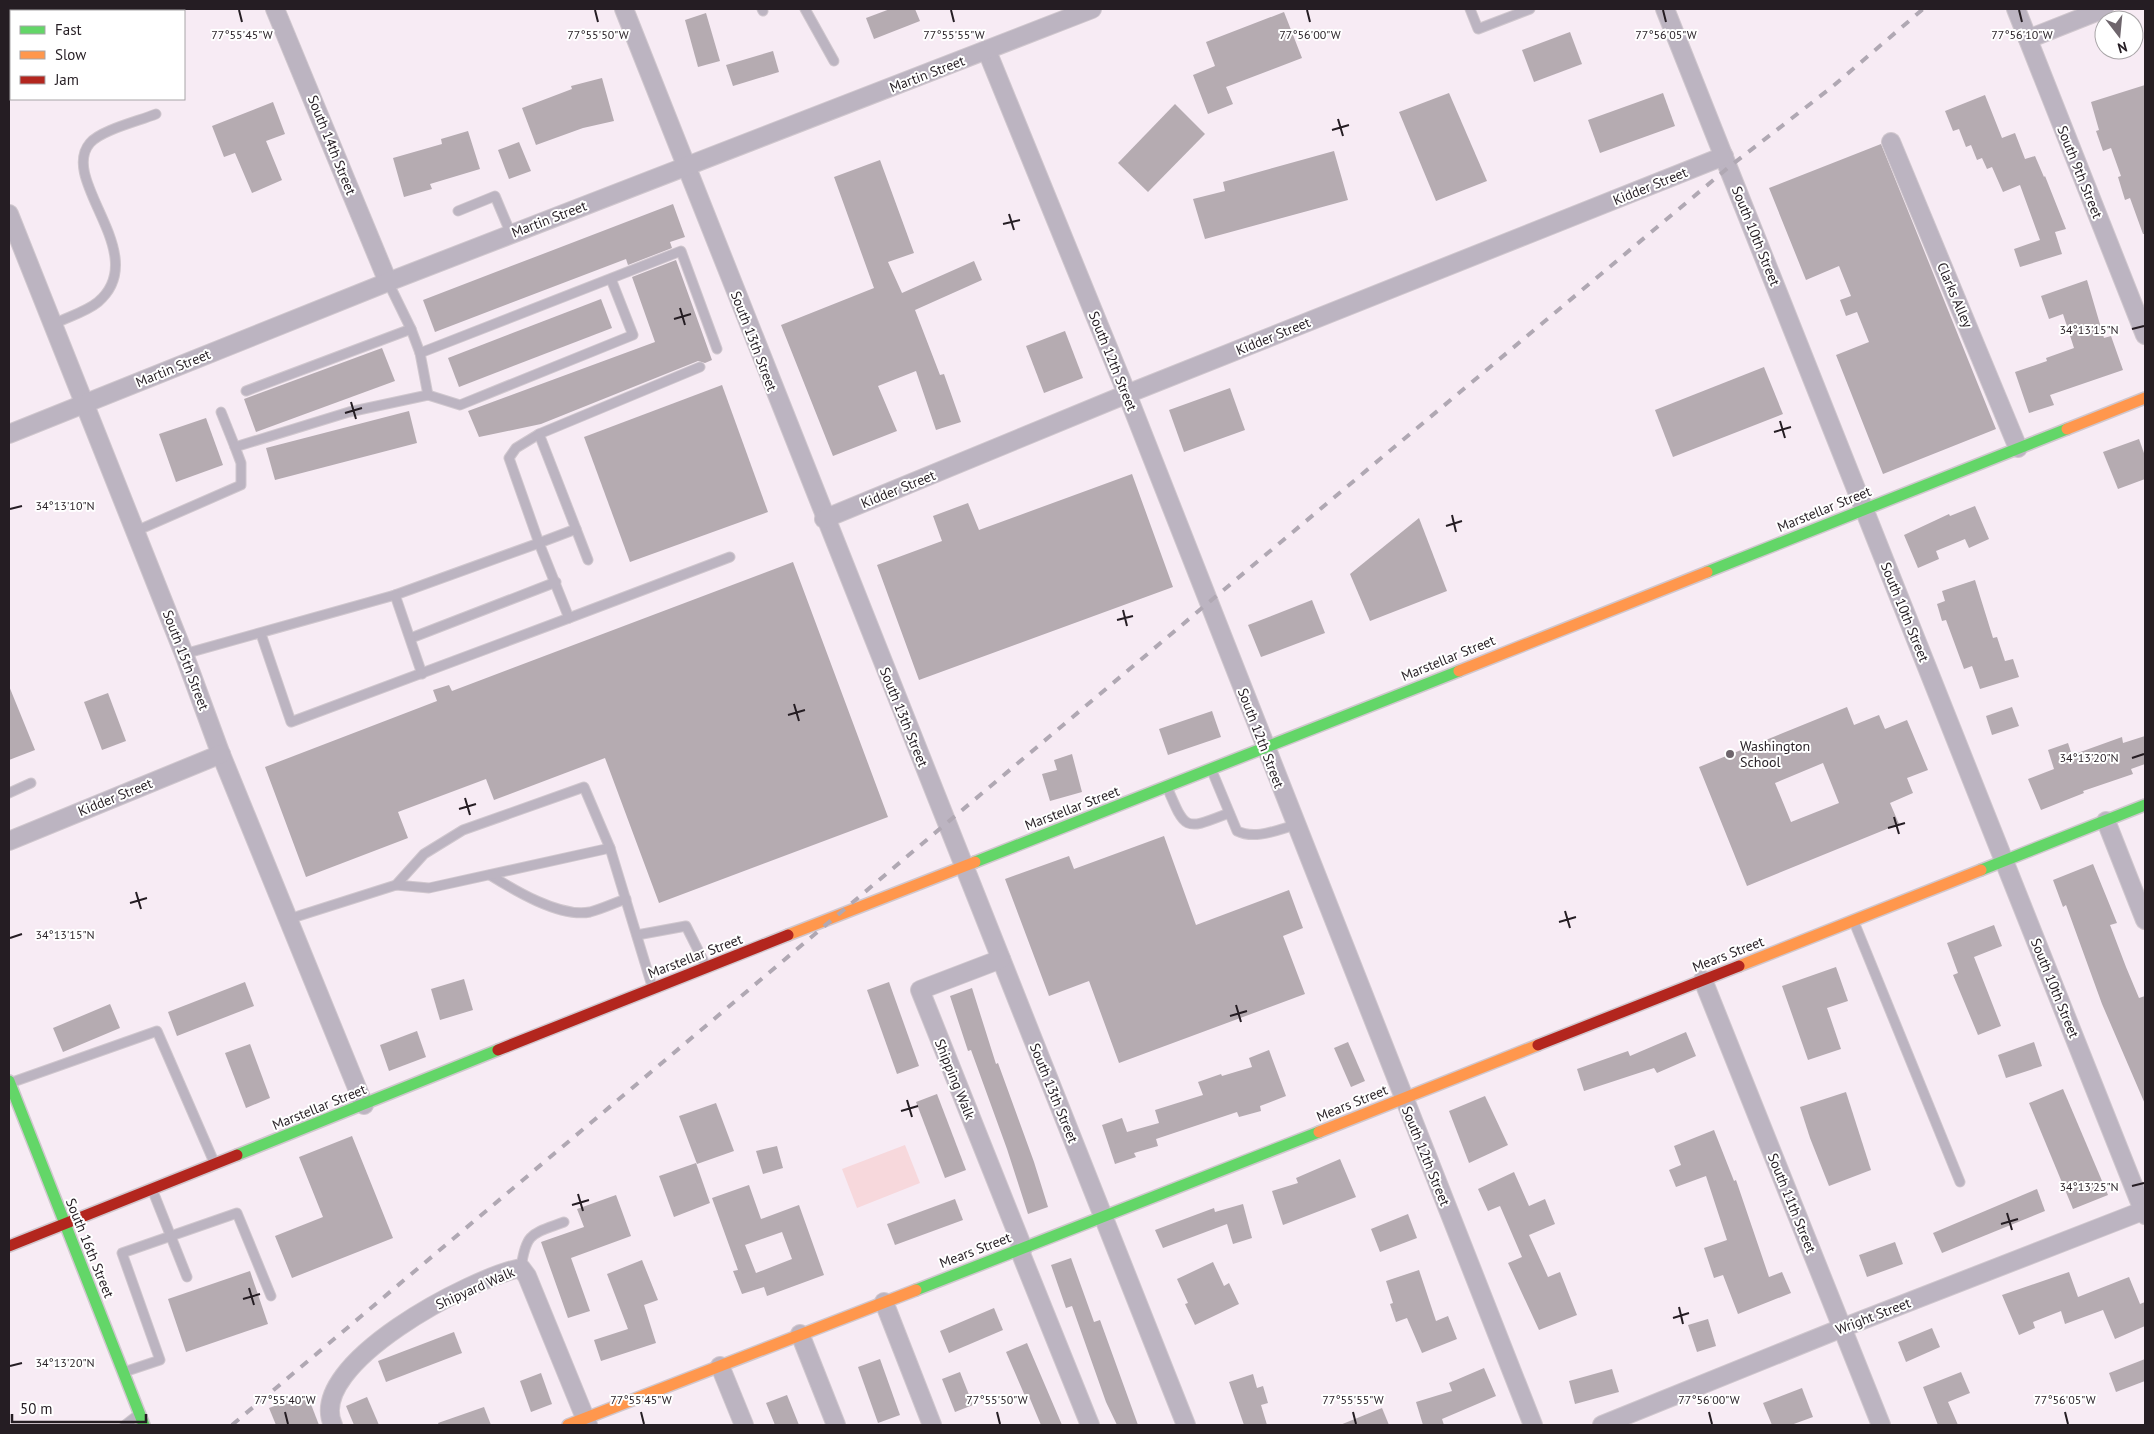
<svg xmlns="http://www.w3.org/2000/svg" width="2154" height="1434" viewBox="0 0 2154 1434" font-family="'PT Sans',sans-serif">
<rect width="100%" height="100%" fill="#f7ebf4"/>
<!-- green -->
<path fill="#f7d8dc" d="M905,1145l15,38 -63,25 -15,-39z"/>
<!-- building -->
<g fill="#b5abb1" fill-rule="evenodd">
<path d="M890,9h25l5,12 -46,18 -8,-21z"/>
<path d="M1284,12l18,46 -76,29 7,17 -25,10 -15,-39 22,-9 -9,-24z"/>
<path d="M706,13l14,48 -22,6 -13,-47z"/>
<path d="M1570,32l12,32 -48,18 -12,-32z"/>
<path d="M773,51l6,21 -46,14 -7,-21z"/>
<path d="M602,78l12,43 -31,7 -47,17 -14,-37 50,-19 -1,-3z"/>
<path d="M2145,85v149h-2l-13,-36 -5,2 -7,-23 3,-1 -10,-28 -8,3 -7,-20 3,-1 -8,-28z"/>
<path d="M1449,93l38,88 -51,20 -37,-89z"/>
<path d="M1663,93l12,33 -75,27 -12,-33z"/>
<path d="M1985,95l17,43 13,-5 10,26 10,-3 9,21 1,-1 21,53 -11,3 7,22 -42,13 -6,-18 26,-9 -20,-55 -17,7 -11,-25 -5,2 -5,-11 -5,2 -6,-15 -5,2 -7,-18 -6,2 -8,-20z"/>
<path d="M273,102l12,32 -19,7 16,39 -30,13 -17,-40 -11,4 -12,-31z"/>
<path d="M1175,104l30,30 -57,58 -30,-29z"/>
<path d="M468,131l12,38 -50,15 2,5 -28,8 -11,-39 49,-14 -1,-5z"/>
<path d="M519,142l12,29 -22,8 -11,-29z"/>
<path d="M1881,144l115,285 -113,45 -47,-119 33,-13 -12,-30 -11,4 -6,-16 11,-4 -12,-30 -33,14 -37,-92z"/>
<path d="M1334,151l14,49 -143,39 -12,-40 32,-8 -2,-9z"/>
<path d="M880,160l34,93 -26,9 14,31 72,-32 8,19 -67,30 25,65 4,-1 17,48 -25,8 -20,-59 -38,15 19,45 -64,25 -52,-131 93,-37 -40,-111z"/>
<path d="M673,204l12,33 -15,5 2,6 -44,17 -2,-6 -191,73 -12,-32z"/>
<path d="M676,260l36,100 -7,3 -7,-2 -157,63 -62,13 -11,-26 187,-69 -23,-65z"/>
<path d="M2087,280l17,58 7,-2 12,34 -73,25 4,10 -25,8 -14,-41 32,-11 -1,-3 28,-10 -11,-34 -14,5 -8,-23z"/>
<path d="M601,299l11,29 -153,59 -11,-29z"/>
<path d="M1065,331l18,47 -39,15 -18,-47z"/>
<path d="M382,348l13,33 -139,51 -12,-33z"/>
<path d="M1764,367l19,47 -110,43 -18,-47z"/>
<path d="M722,385l46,127 -138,50 -46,-125z"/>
<path d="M1230,388l15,42 -61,22 -15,-42z"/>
<path d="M409,411l8,32 -142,37 -9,-32z"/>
<path d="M206,418l17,47 -47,17 -17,-48z"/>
<path d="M2139,439l6,17v23l-27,10 -15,-37z"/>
<path d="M1132,474l41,113 -254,93 -42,-115 65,-24 -9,-25 35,-13 11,27z"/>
<path d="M1975,506l14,33 -20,9 -4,-9 -29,12 3,8 -21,9 -14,-33 45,-21 1,2z"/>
<path d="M1419,518l28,73 -77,30 -20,-47z"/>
<path d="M793,562l95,255 -229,86 -54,-145 -111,42 -8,-21 -88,33 10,26 -102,39 -41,-110 172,-66 -4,-11 16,-5 3,6z"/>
<path d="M1975,580l18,58 4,-1 8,24 8,-2 6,18 -39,12 -8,-23 -8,3 -18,-49 -4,1 -5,-17 8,-3 -3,-10z"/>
<path d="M1312,600l13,33 -64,24 -13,-32z"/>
<path d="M9,686l26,64 -26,10z"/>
<path d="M108,693l18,48 -24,9 -18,-48z"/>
<path d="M1847,707l7,18 25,-10 6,14 22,-9 21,50 -21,8 6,15 -23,10 9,21 -152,62 -48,-119zM1823,763l16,40 -48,19 -16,-39z"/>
<path d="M2012,707l7,19 -27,9 -6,-19z"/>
<path d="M1212,711l9,26 -53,18 -9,-26z"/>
<path d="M2145,736v28l-14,5 2,5 -50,17 1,2 -43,17 -13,-31 26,-10 -6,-19 20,-7 4,12 50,-18 1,6z"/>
<path d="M1072,754l10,38 -32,9 -8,-27 15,-4 -3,-10z"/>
<path d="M1164,836l32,89 93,-35 14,38 -20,8 22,58 -186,69 -30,-82 -40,15 -44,-117 64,-23 5,13z"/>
<path d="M2093,864l24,59 -7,2 16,42 13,31 6,-2v108l-43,-100 -36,-99 -3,2 -10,-27z"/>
<path d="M1994,925l8,21 -28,11 27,69 -23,9 -25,-60 5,-2 -11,-30z"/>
<path d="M1836,967l12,34 -21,7 14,41 -33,11 -26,-74z"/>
<path d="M464,979l9,31 -33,10 -9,-31z"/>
<path d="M245,982l9,24 -77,30 -9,-24z"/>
<path d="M889,982l30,84 -22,8 -30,-84z"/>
<path d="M972,988l24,76 2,-1 36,99 14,45 -20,7 -21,-65 -36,-99 -3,1 -18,-55z"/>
<path d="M110,1004l10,24 -57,24 -10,-24z"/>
<path d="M417,1031l9,26 -37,14 -9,-26z"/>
<path d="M1686,1032l10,24 -39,17 -3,-5 -70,23 -7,-22 51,-18 2,5z"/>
<path d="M1348,1042l17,39 -14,6 -17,-39z"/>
<path d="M2034,1042l8,24 -36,12 -8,-23z"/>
<path d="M250,1044l20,54 -24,10 -21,-55z"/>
<path d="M1269,1050l17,46 -26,10 1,5 -22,6 -2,-5 -81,27 2,7 -24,7 2,4 -21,7 -13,-39 20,-7 5,14 32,-9 -4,-13 48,-15 -5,-13 23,-8 1,2 30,-9 -3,-9z"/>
<path d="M2063,1089l45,106 -35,14 -44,-106z"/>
<path d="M1846,1092l25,78 -42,16 -19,-48 -10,-31z"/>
<path d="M937,1094l29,76 -21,8 -29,-76z"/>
<path d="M1485,1096l23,49 -39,18 -20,-52z"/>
<path d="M716,1103l18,48 -37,13 -18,-48z"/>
<path d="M1714,1130l20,51 2,-1 33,97 13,-5 9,21 -53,21 -15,-39 -9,3 -10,-30 23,-8 -21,-64 -30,11 -7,-17 12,-5 -7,-19z"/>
<path d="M352,1136l41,102 -101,40 -17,-42 48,-19 -24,-60z"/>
<path d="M777,1146l6,22 -20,6 -7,-23z"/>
<path d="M1340,1159l16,38 -73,28 -11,-34 26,-8 -2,-5z"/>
<path d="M696,1163l14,40 -36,14 -15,-41z"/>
<path d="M1514,1172l15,34 16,-7 10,25 -26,11 19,42 12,-5 17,43 -38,15 -31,-67 14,-6 -22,-51 -12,5 -10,-22z"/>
<path d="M749,1185l12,34 38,-14 25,70 -57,21 -3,-9 -22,7 -9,-23 5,-1 -26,-72zM782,1232l10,27 -36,14 -11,-28z"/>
<path d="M2037,1189l8,22 -103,42 -9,-20z"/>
<path d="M616,1195l15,41 -60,22 19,53 -22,7 -27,-76 43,-15 -7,-18z"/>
<path d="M955,1199l8,21 -68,25 -8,-21z"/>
<path d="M1243,1204l9,34 -19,6 -6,-20 -64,24 -8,-18 59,-22 1,4z"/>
<path d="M1408,1214l9,24 -37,14 -9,-23z"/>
<path d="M1895,1242l8,22 -36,13 -8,-22z"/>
<path d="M1071,1258l23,64 6,-2 38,105h-21l-11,-23 -34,-96 -6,2 -15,-43z"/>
<path d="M642,1260l16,40 -14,5 12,38 -55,18 -7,-21 34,-11 -21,-55z"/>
<path d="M1213,1262l11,24 5,-3 10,21 -44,21 -10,-21 3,-1 -11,-24z"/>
<path d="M1419,1270l17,51 12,-5 9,23 -35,14 -15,-35 -11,4 -6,-18 3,-1 -7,-22z"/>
<path d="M250,1271l18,53 -82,28 -18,-53z"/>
<path d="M2069,1272l9,25 51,-20 11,27 5,-2v24l-30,13 -12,-29 -38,14 -4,-13 -28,11 2,6 -16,7 -17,-40z"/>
<path d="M994,1308l9,22 -54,23 -9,-22z"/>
<path d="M1708,1319l8,27 -19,6 -9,-27z"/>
<path d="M1932,1328l8,19 -34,15 -8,-20z"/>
<path d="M454,1332l8,21 -76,29 -8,-21z"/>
<path d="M1027,1343l35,82h-21l-13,-31 -3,2 -19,-44z"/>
<path d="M880,1359l20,56 -22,8 -20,-56z"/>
<path d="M2145,1359v22l-29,11 -7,-19z"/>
<path d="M1484,1368l12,28 -54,23 2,6h-21l-7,-23 36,-11 -3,-8z"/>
<path d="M1612,1369l7,23 -44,12 -6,-23z"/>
<path d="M960,1372l13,33 -18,7 -13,-33z"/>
<path d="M1961,1372l9,21 -22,9 10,23h-20l-15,-38z"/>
<path d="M541,1373l11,31 -21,8 -11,-31z"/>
<path d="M1253,1374l4,14 6,-2 5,17 -7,2 6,20h-23l-15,-43z"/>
<path d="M1802,1388l11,29 -22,8h-19l-9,-22z"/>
<path d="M307,1394l12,31h-43l-7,-17z"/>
<path d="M787,1395l12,30h-24l-9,-22z"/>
<path d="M367,1397l12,28h-25l-8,-19z"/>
<path d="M484,1407l7,18h-52l-1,-2z"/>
<path d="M1382,1408l7,17h-49z"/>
</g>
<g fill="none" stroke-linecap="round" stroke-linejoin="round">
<defs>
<g id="lane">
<path d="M762,9l1,2"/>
<path d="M805,9l29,52"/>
<path d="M1470,9l8,20 52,-20"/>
<path d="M458,211l37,-15 16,38"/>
<path d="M54,324c13,-7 32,-12 44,-22 55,-47 -40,-122 -8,-159 11,-13 49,-22 66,-29"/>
<path d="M420,353l261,-102 36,98"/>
<path d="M246,391l165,-62"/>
<path d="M428,395l32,10 173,-70 -22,-56"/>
<path d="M221,412l14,35"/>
<path d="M539,434l-23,14 -7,10 30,85 37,-14 12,31"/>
<path d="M576,529l-37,-95 161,-67"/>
<path d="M136,531l105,-46v-22l-6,-16 114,-35 79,-17 -8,-42 -9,-24 -23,-47"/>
<path d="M395,595l144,-52 30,75 161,-61"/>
<path d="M261,634l30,88 278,-104"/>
<path d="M411,638l145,-56"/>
<path d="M184,654l211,-59 27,79"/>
<path d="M1212,771l25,60c18,9 40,-1 58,-6"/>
<path d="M1167,787c19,45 18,43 62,26"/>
<path d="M9,793l22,-10"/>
<path d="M490,875c24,15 70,43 100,37 12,-3 24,-9 36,-13"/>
<path d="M396,885l33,3 181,-40"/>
<path d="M289,919l107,-34 28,-31 39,-24 121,-43 26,61 42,138"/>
<path d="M1854,922l106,260"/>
<path d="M637,935l49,-9 20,40"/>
<path d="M10,1083l147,-52 57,131"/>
<path d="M152,1189l35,88"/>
<path d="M521,1268c5,-36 11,-34 43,-46"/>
<path d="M124,1372l36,-12 -38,-107 115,-40 34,83"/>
<path d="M125,1425l14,-11"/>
</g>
<g id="street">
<path d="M275,9l113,273"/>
<path d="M624,9l562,1416"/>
<path d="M1665,9l480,1206"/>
<path d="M2016,9l129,326"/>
<path d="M2028,39l76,-30"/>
<path d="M987,51l140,343 406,1031"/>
<path d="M1891,142l127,306"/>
<path d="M9,214l175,440 36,98 144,353"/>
<path d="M9,434l379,-152 704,-273"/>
<path d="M824,519l303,-125 597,-238"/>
<path d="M2106,821l39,99"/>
<path d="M9,841l212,-87"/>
<path d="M1001,959l-81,31 103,258"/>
<path d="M1703,980l178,445"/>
<path d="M1019,1249l71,176"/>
<path d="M884,1302l48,123"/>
<path d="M800,1334l36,91"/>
<path d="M720,1366l24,59"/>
<path d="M333,1425c-28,-61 140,-148 188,-157l6,8 61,149"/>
<path d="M1602,1425l240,-97 303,-118"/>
</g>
<g id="fast">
<path d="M54,11l6,-2"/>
<path d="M9,29l2,-1"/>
<path d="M1707,572l360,-143"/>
<path d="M975,862l484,-191"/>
<path d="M1981,870l164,-65"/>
<path d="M9,1081l135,344"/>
<path d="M237,1155l261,-105"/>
<path d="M916,1290l403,-158"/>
</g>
<g id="slow">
<path d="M2067,429l78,-31"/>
<path d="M1459,671l248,-99"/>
<path d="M788,935l187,-73"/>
<path d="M1739,966l242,-96"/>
<path d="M1319,1132l219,-87"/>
<path d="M568,1425l348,-135"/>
</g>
<g id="jam">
<path d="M1538,1045l201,-79"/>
<path d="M498,1050l290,-115"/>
<path d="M9,1246l228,-91"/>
</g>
</defs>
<!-- lane casing -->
<use href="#lane" stroke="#d0c7ce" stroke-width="11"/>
<!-- street casing -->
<use href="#street" stroke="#d0c7ce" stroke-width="20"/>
<!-- fast casing -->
<use href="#fast" stroke="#d0c7ce" stroke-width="14"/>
<!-- slow casing -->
<use href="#slow" stroke="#d0c7ce" stroke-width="14"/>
<!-- jam casing -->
<use href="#jam" stroke="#d0c7ce" stroke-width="14"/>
<!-- lane -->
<use href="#lane" stroke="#bcb4c1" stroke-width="9"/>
<!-- street -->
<use href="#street" stroke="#bcb4c1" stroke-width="18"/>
<!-- fast -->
<use href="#fast" stroke="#63d668" stroke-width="11"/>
<!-- slow -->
<use href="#slow" stroke="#ff974d" stroke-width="11"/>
<!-- jam -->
<use href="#jam" stroke="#b3261e" stroke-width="11"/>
<!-- rail -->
<path stroke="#b0a8b3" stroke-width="4" stroke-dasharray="9 9" stroke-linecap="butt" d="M232,1425l976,-822 521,-436 103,-80 91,-78"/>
</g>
<!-- ticks -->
<path fill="none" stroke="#251d23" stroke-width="2" d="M239,10l3,12M595,10l3,12M951,10l3,12M1307,10l3,12M1663,10l3,12M2019,10l3,12M1338,119l5,17M1332,130l17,-5M1009,214l5,16M1003,224l17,-4M680,308l5,17M674,319l17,-5M2132,329l12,-3M351,402l5,17M345,413l17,-5M1780,421l5,17M1774,432l17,-5M10,509l12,-3M1452,515l4,17M1446,526l16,-5M1123,610l4,16M1117,620l16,-4M794,704l5,17M788,715l17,-5M2132,758l12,-4M465,798l5,17M459,809l17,-5M1894,817l5,17M1888,828l17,-5M136,892l5,17M130,903l17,-5M1565,911l5,17M1559,922l17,-5M10,938l12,-4M1236,1005l5,17M1230,1016l17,-5M907,1100l5,17M901,1111l17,-5M2132,1186l12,-3M578,1194l5,17M572,1205l17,-5M2007,1213l5,17M2001,1224l17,-5M249,1288l5,17M243,1299l17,-5M1679,1307l4,17M1673,1318l16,-5M10,1366l12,-3M285,1412l3,12M641,1412l3,12M997,1412l3,12M1353,1412l3,12M1709,1412l3,12M2065,1412l3,12"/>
<!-- markers -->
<circle fill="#6e656c" stroke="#fff" stroke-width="2" cx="1730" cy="754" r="5"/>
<g text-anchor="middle" stroke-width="4" stroke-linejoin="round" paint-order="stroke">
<!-- street labels -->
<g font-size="14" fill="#251d23" stroke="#fff">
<text transform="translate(927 74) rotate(-21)" y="5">Martin Street</text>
<text transform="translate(332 145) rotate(68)" y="5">South 14th Street</text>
<text transform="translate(2080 172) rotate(68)" y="5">South 9th Street</text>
<text transform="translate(1650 186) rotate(-22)" y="5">Kidder Street</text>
<text transform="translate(549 219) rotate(-21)" y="5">Martin Street</text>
<text transform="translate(1756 236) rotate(68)" y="5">South 10th Street</text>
<text transform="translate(1955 295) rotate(67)" y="5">Clarks Alley</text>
<text transform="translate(1273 336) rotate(-22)" y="5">Kidder Street</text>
<text transform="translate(754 341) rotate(69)" y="5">South 13th Street</text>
<text transform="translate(1113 361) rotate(68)" y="5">South 12th Street</text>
<text transform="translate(173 368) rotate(-22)" y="5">Martin Street</text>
<text transform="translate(898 489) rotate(-22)" y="5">Kidder Street</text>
<text transform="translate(1824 509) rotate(-22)" y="5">Marstellar Street</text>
<text transform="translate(1905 612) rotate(68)" y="5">South 10th Street</text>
<text transform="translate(1448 658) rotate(-22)" y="5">Marstellar Street</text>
<text transform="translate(186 660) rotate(69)" y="5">South 15th Street</text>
<text transform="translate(904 717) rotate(68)" y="5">South 13th Street</text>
<text transform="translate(1261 738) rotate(69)" y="5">South 12th Street</text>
<text transform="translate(115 797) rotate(-22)" y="5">Kidder Street</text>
<text transform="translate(1072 808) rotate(-21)" y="5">Marstellar Street</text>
<text transform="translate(1728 954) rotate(-21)" y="5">Mears Street</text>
<text transform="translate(695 956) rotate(-21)" y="5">Marstellar Street</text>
<text transform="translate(2055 988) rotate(68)" y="5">South 10th Street</text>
<text transform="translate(955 1079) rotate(68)" y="5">Shipping Walk</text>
<text transform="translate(1054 1093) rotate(68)" y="5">South 13th Street</text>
<text transform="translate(1352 1103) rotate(-22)" y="5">Mears Street</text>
<text transform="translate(319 1107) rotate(-22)" y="5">Marstellar Street</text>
<text transform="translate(1426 1156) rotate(68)" y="5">South 12th Street</text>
<text transform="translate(1792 1203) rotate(68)" y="5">South 11th Street</text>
<text transform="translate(90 1248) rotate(68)" y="5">South 16th Street</text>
<text transform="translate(975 1250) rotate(-21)" y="5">Mears Street</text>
<text transform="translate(475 1288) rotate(-24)" y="5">Shipyard Walk</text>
<text transform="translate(1873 1316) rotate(-21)" y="5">Wright Street</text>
</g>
<!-- poi labels -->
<g font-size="14" fill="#251d23" stroke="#fff" text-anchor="start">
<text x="1740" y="751">Washington<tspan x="1740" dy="16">School</tspan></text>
</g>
</g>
<g font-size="12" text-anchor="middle" fill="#251d23" stroke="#fff" stroke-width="4" stroke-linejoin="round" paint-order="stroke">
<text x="242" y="39">77°55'45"W</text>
<text x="598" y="39">77°55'50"W</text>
<text x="954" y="39">77°55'55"W</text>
<text x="1310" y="39">77°56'00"W</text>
<text x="1666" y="39">77°56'05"W</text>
<text x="2022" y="39">77°56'10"W</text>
<text x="2089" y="334">34°13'15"N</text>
<text x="65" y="510">34°13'10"N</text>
<text x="2089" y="762">34°13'20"N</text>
<text x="65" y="939">34°13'15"N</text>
<text x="2089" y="1191">34°13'25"N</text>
<text x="65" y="1367">34°13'20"N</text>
<text x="285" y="1404">77°55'40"W</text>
<text x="641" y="1404">77°55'45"W</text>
<text x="997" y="1404">77°55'50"W</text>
<text x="1353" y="1404">77°55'55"W</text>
<text x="1709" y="1404">77°56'00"W</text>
<text x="2065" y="1404">77°56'05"W</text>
</g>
<!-- border -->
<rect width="2154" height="1434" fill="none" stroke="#251d23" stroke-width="20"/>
<!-- legend -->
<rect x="10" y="10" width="175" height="90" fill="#ffffff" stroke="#a8a5a7"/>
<rect x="20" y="26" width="25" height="8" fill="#63d668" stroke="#a8a5a7"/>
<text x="55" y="35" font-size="15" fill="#251d23">Fast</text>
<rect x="20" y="51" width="25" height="8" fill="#ff974d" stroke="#a8a5a7"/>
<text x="55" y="60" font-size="15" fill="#251d23">Slow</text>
<rect x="20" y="76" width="25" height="8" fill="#b3261e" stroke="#a8a5a7"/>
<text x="55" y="85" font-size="15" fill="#251d23">Jam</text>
<!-- north arrow -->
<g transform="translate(2119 35) rotate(164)"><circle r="24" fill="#ffffff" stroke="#a8a5a7"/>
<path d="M0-4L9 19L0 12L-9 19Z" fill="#6e656c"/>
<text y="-8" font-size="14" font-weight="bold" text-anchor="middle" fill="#251d23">N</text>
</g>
<!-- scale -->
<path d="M12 1414v8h134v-8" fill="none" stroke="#251d23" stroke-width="2.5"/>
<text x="20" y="1414" font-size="15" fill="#251d23" stroke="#ffffff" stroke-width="4" paint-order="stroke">50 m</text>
</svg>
